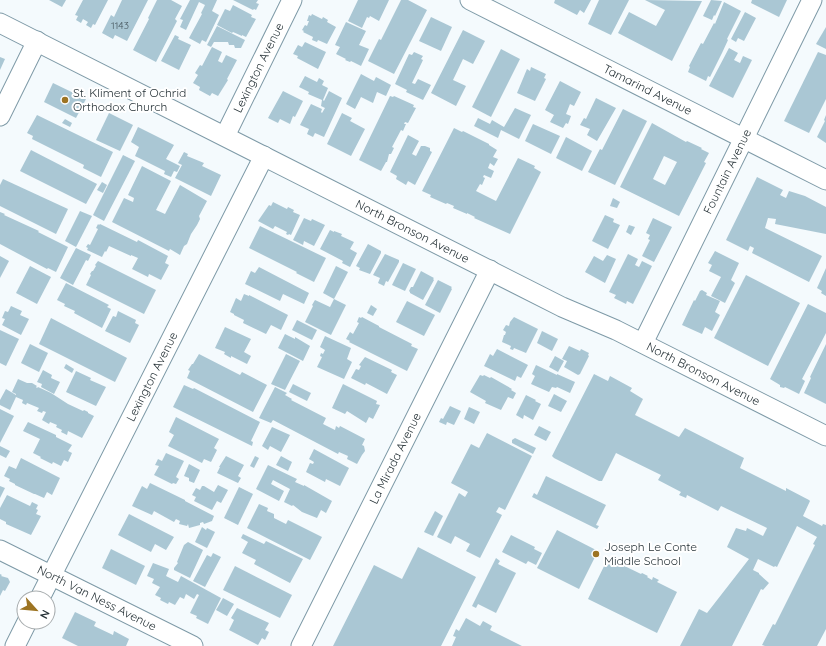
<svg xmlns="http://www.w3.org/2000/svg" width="826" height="646" viewBox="0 0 826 646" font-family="Quicksand,sans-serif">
<rect width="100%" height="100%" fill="#f4fafd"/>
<!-- building -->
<g fill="#aac7d4" fill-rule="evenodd">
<path d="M49,0h17l-4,7z"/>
<path d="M83,0h25l-13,25 -2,-1 -2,4 -5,-3 2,-3 -5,-3 -2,4 -5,-3 2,-4 -3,-1z"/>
<path d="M122,0h26l-21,41 -12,-6 -2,4 -11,-6 9,-18 3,2z"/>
<path d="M157,0h14l11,6 -7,13 2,2 -21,41 -23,-12 16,-31 -1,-1z"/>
<path d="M190,0h27l-5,11 7,4 -13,27 -4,-2 -2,4 -11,-6 13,-24 -1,-1 4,-8 -6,-3 -13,28 -6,-3 3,-7 -3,-1z"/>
<path d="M233,0h25l-2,3 3,1 -3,6 -2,-1 -1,1z"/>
<path d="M358,0h31l-10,21 -9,-5 -1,2 -2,-1 -5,11 -14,-7z"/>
<path d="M401,0h7l19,10 -33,64 -26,-13 11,-22 2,1z"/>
<path d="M555,0h36l-7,13 -4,-3 -3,5 -23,-12z"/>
<path d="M599,0h30l-18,35 -23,-11z"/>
<path d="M645,0l57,1 -30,60 -54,-28 11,-21 27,14 9,-16z"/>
<path d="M711,0l11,1 -7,15 -1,-1 -2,5 -9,-4z"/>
<path d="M752,0h35l-8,17 -28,-14z"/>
<path d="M724,2l17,9 -14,28 1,1 -6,13 -12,24 -2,-1 -2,5 -18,-9 2,-5 -1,-1 12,-23 2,1 11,-21 1,1z"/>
<path d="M233,5l19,10 -1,2 5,2 -10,18 -4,-2v1l-9,-4 -1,1 -15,-8 8,-16 5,2z"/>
<path d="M745,12l11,6 -12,23 -6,-3 -2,4 -5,-3z"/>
<path d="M312,14l10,5 1,-2 5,3 -1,2 9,5 -9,17 -9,-4 -1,2 -5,-2 1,-3 -10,-5 1,-1 -2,-1 3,-5 2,1 2,-5h-2l2,-6 2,1z"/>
<path d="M431,17l21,10 -11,24 -22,-10z"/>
<path d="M346,22l20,9 -7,14 10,4 -8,17 -10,-5 -1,1 -5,-2 1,-1 -10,-5 4,-7 -5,-2z"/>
<path d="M217,26l28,14 -4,8h-6l-1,-3h-5l-1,-3h-14l-3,5 -4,-2z"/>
<path d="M826,27v22l-10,-5z"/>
<path d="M463,30l22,11 -12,23 -10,-5 -10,21 13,6 -10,20 -25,-13z"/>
<path d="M175,35l4,2 -1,2 13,6 -12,25 -18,-9z"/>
<path d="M305,42l21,10 -8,17 -21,-11 1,-2 -5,-2 5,-9 4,2z"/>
<path d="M212,47l10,5 -4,9 4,2 4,-8 11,5 -10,19 1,1 -10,16 -6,-3 -2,3 -11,-6 1,-3 -7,-4 5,-8 -3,-2 5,-8 2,1z"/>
<path d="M729,48l9,5 -4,7 6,3 3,-7 9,4 -19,38 -24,-12z"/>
<path d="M501,49l19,10 -29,58 -19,-10z"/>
<path d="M414,52l9,4 -2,3 2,1 -11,23 3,1 3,-5 13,6 -8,15 -17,-8 1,-2 -12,-6 14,-30 3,1z"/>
<path d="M818,52l8,3v44l-17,34 -25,-12z"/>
<path d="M0,57l5,2 -5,11z"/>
<path d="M531,67l15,7 -2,4 2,1 -11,22 -18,-8 10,-24 3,2z"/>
<path d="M361,74l13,7 2,-4 15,8 -5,11 -9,-4 -4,11 -12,-6 -6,12 -9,-5z"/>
<path d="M305,76l12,6 2,-4 5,3 -2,4 6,3 -5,12 1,1 5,-10 13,7 -18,39 -9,-4 -2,4 -6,-3 2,-5 -9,-4 11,-21 11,5 -1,3 1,1 3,-5 -4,-2 1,-6 -14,-6 1,-2 -10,-5z"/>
<path d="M560,81l21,11 -7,14 -4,-2 -4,10 5,2 -3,8 -2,-1 -3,5 -13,-6 4,-7 -9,-5z"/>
<path d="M53,83l33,16 -10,19 -32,-16z"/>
<path d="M283,91l20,10 -8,16 -2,-1 -3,8 -10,-5 -2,4 -10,-5z"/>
<path d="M390,96l3,1 1,-1 20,9 -1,2 3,1 -8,15 -3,-1 -1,2h2l-3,7 -2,-1 -9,17 2,1 -3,6h-2l-2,8h-1l-5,9 -22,-11z"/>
<path d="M596,98l20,10 -19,33 -10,-6 3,-6 -10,-4 4,-7 2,1z"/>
<path d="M515,108l16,7 -12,24 -18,-9 -3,8 -24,-12 4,-8 12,6 2,-4 12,7z"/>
<path d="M623,109l24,12 -32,64 -27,-13 12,-23 2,1z"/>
<path d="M109,113l24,12 -13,26 -24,-11z"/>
<path d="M342,113l10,5 -2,3 15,8 -14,27 -24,-12z"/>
<path d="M37,115l76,37 -12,25 -18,-9 1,-3 -52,-26 1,-3 -6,-3z"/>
<path d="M826,115v28l-9,-6 8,-16 -1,-1z"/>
<path d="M65,119l7,4 -2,4 -8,-4z"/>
<path d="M652,123l34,19 1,-1 15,7 -1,1 8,4 -5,9 2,1 -27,53 -59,-29zM664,156l13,6 -12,23 -12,-6z"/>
<path d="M533,124l27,12 -9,18 -26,-13z"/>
<path d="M138,127l36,18 -8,14 14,7 -3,6 -3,-1 -3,6 -7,-3 1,-3 -30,-15 4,-9 -8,-5z"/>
<path d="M454,128l8,4 1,-1 26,13v1l8,5 -4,7 5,2 -4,7 -4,-3 -2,5 6,3 -3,7 -7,-3 -1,2 2,1 -3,7 -2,-1 -4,7 20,10 22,-43 17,8 -1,2 7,4 -31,62 -36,-16 1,-1 -8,-4v1l-14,-6 1,-2 -7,-3 -1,1 -16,-7 1,-2 -9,-4z"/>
<path d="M408,135l11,6 -7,13 4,2 5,-10h4l5,2v3l2,1 -17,33 -7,-4 -2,4 -10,-6 1,-3 -7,-4z"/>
<path d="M566,137l26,14 -10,20 -26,-13z"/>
<path d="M31,150l66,34 -11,20 -66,-33z"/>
<path d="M184,152l4,2 -1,2 17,7 -2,3 19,9 -10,21 -36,-18 7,-13 -4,-2z"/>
<path d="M123,155l12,6 -31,60 -11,-6z"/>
<path d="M142,166l29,15 -15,29 9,4 15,-29 27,16 -8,15 1,3 -3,6 -6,9 -4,10 -3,2 -4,9 -10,-6 -1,2 -57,-29 12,-24 9,4 1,-4 -6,-3z"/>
<path d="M757,177l26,13 -3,5 6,3 3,-7 16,5 21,11v27l-51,-10 1,-5 -8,-1 -3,10 57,28 -13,26 -57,-29 2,-5 -4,-2 -2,5 -22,-11z"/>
<path d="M3,179l65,30 -12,25 -56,-28v-21z"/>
<path d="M102,182l5,3 -4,8 -6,-3z"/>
<path d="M613,198l7,4 -3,6 -7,-2z"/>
<path d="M273,202l14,7 1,-2 6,3 -1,2 7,3 -9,20 -2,-1 -1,1 -2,-1 1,-2 -12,-6 -2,3 -15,-8 11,-16 2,1z"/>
<path d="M80,211l12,5 -16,31 -11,-6z"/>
<path d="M0,212l5,2 -1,1 35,16 -1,1 30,15 -12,25 -8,-4 -1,1 -47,-25z"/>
<path d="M605,215l9,4 -1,3 7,3 -12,24 -16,-8z"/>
<path d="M304,218l7,3 1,-2 13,6 -11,21 -10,-5 -1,4 -10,-5z"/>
<path d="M653,218l19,9 -18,35 -12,-6 8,-16 -2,-1 2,-4 -4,-2z"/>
<path d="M98,224l1,1 1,-1 37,18 1,-2 30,16 -3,7 4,2 -8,15 -12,-6 -1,3 -16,-8 6,-11 -7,-3v1l-22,-10 -3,6 -1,-1 -3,6 -15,-7 1,-2 -2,-1 2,-3 2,1 8,-16 -2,-1z"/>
<path d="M629,225l6,2 -4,8 -5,-3z"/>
<path d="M260,226l66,32 -12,24 -18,-9 1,-1 -48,-24z"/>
<path d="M330,230l4,2v-1l8,3 -1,2 13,6 -4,7 7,4 -7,14 -8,-4 1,-2 -23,-12z"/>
<path d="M368,244l13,7v2l-11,21 -11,-4 1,-2 -4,-2z"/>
<path d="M76,248l15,7 -3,6 -2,-1 -13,25 -13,-7z"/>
<path d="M715,251l24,12 -8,17 4,3 -10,20 -14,-7 10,-19 -12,-6 3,-6 -4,-2z"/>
<path d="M385,254l14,6v2l-11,20 -2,-1 -2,5 -6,-3 2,-5 -7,-3z"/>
<path d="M628,254l10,5 -3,6 4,2 3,-6 10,5 -19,38 -6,-3 -1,3 -12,-6 2,-3 -7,-3z"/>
<path d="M607,255l9,4 -11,24 -20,-11 9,-16 9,5z"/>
<path d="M0,256l9,5 -9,17z"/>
<path d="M98,261l58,29 -12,24 -58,-29 5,-10 -1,-1 2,-3h1l3,-5 -1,-1z"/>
<path d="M403,263l13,6 -11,22 -13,-6z"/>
<path d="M30,266l21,11 -14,27 -21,-11z"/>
<path d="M336,266l12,6 -14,27 -11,-6z"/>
<path d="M259,267l50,26 -5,11 -21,-10 -3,7 -35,-17 6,-13 4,2z"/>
<path d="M826,268v28l-5,-3 1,-2 -5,-3z"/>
<path d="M421,271l13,7 -1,1 1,1 -11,20 -13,-7v-1l-1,-1 2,-4h2z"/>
<path d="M746,275l54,28 -32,63 -54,-28z"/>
<path d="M438,280l14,7 -1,1 1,1 -12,24 -15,-8z"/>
<path d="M66,283l43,22 -2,2 4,2 -9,19 -28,-15 1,-2 -11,-5 1,-2 -8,-4z"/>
<path d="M702,290l5,3 -1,2 14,6 -5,11 5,3 -8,16 -7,-4 -3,7 -20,-9 12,-25 1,1 5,-10z"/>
<path d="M244,294l5,2v-1l39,20 -7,15 -10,-5 -5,9 -23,-11 1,-3 -10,-5v-1l-4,-2 6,-14 5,3z"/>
<path d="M334,299l12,6 -15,30 -26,-13 8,-16 -1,-1 3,-5 15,7z"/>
<path d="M407,301l28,14 -11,21 -28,-14z"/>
<path d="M808,304l18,9v20l-24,46 3,2 -6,13 -14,-7 -1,1 -4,-1v-2l-10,-6z"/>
<path d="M371,305l6,4 -4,7 -6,-3z"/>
<path d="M11,306l11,5 -2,4 9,4 -8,16 -19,-10 3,-6 -3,-1 3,-7 3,1z"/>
<path d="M118,311l18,9 -1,3 4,2 -9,18 -25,-12 8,-15 3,1z"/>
<path d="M359,317l2,1 1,-1 17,9v1l33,17 -1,2 7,3 -11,22 -58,-29 1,-1 -4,-2 4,-7 3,2 6,-11 -2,-1z"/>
<path d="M514,317l24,12 -12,24 -12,-5 -1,2 -3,-1 1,-3 -9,-4 2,-7h1l1,-3 -3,-2 3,-5 3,1 1,-4z"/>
<path d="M51,318l76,40 -12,24 -76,-38z"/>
<path d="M297,320l20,10 -5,10 -20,-10z"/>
<path d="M225,327l26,12 -7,13 7,4 -4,8 -16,-8v2l-7,-4 1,-2 -10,-4z"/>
<path d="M0,330l19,9 -13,27 -6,-3z"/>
<path d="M542,331l16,8 -6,12 -15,-8z"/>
<path d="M285,334l10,5v-2l15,9 -7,15 -25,-13z"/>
<path d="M325,336l26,12 -4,11 5,3 -8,17 -27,-12 5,-10 -2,-1 1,-3 2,1 2,-4 -5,-3z"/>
<path d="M30,344l18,9 -9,19 -18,-9z"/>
<path d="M826,344v60l-22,-11 7,-15 -1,-1z"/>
<path d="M569,346l11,5 1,-2 8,4 -1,2 1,1 -9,18 -2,1 -14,-8 3,-6 -5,-2z"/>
<path d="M497,349l31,16 -7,13 -4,-2 -2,5 -31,-15 6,-12 3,2z"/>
<path d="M199,354l41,21 2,-3 25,13 -14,27 -66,-34 3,-7 -2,-1 4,-6h1z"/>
<path d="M286,354l14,7 -15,29 -14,-6z"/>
<path d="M555,356l9,5 -6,11 -9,-5z"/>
<path d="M365,357l27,13 -1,2 6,3 -10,19 -21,-11 -1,2 -14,-7 5,-9 3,1 2,-4 -2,-1z"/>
<path d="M66,364l8,5 -2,4 -8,-5z"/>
<path d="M536,365l21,10v-1l18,8 -5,11 -13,-6 -1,1 -4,-1 -3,5 -18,-8 4,-8 -3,-2z"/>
<path d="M43,370l9,5 -1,3 9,4 -6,12 -13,-7 1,-3 -5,-2z"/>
<path d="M76,371l15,7 -1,2 16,7 -10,19 -30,-14z"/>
<path d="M594,374l14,7 2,-5 22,12 -2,3 13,8 -8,16 44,22 6,-9 59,30 -4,10 46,23v-3l23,12 1,1 -7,15 19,10 1,-2 3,1v104l-9,17h-52l-3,-1 11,-21 2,1 40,-80 -2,-1 4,-7 -20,-11 -20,41 -2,-1 -1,1 -16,-8 -5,11 6,3v1l10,9 -6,7 -2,-1 -29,57h-52l19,-37 8,4 42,-54 -22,-12 9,-19 10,3 1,-3 16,8 4,-8 -46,-22 -3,5 -31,-16 -1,3 -7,-3 2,-3 -23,-12 3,-5 -45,-22 -14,28h-3l-45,-23 -2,-2z"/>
<path d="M480,375l3,1 1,-1 6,3 1,-1 21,12 -1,1 5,3 -3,6 -5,-2 -7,13 -16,-7 1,-2 -16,-9z"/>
<path d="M18,379l9,4h5l5,3 -1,1 1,1 1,-1 13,6 17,11 15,7 1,-1 4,2v1l6,3 -12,22 -14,-7 -1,4 -6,-3 1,-2 -6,-3 1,-2 -7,-3 -1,2 -7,-4 4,-8 -3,-1 -1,2 -5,-2 2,-3 -12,-5 -1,2 -4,-2 1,-3 -7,-3 -6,13 -10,-5v-5l6,-11 10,6v-1l-4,-2z"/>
<path d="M293,384l18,9 -4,8 -18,-9z"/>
<path d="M343,384l34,17 -1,3 4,1 -7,14 -4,-2 -3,6 -19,-12 -2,3 -13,-6z"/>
<path d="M184,385l9,4 1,-1 66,34 -9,19 2,1 -1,4 -79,-39z"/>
<path d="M275,387l12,6 -2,2 7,4 -1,1 35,18 -3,6 12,6 1,-4 3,2 1,-2 25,13 -3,6 2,1 1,5 -3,4 -5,9 -10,-5 1,-3 -9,-4 -1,2 -65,-34 -2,3 -12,-5z"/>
<path d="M554,394l13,7 -6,11 -13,-6z"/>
<path d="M526,395l10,5 -1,1 6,3 -8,16 -9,-5 -1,4 -7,-4z"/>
<path d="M450,406l11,5 -7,14 -7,-3 -1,3 -7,-3 2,-4 2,1z"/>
<path d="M469,407l11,5 -6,12 -10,-5z"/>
<path d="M0,409l14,7 -14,27z"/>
<path d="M176,417l43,22 -5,9 3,2 -6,12 -7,-3 -2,4 -34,-17 6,-11 -5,-3z"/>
<path d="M28,422l28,13v2l16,8 -4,6 4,2 -4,9 -4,-2 -3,6 -8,-4 -1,2 -12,-6 1,-1 -8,-4 7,-14 -17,-8z"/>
<path d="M539,426l12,6 -5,9 -12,-6z"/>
<path d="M272,427l18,8 -9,17 -11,-6 -2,4 -6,-4z"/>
<path d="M487,433l45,23 -27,54 -6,-3 -3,5 6,3 -22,43 -14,-7 4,-7 -15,-8 -4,8 -14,-7 22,-44 6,4 3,-5 -17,-9 20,-39 8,4z"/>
<path d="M515,438l21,10 -3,6 -21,-11v-3z"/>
<path d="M0,446l10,5 -4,7 -6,-3z"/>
<path d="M314,449l35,19 -9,18 -14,-7 -1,3 -19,-10 4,-9 3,1 1,-2 -5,-3z"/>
<path d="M166,453l18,8 -8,16 3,2 -3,5 -3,-1 -1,1 -18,-9 5,-9 -4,-1 3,-6 4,2z"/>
<path d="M226,456l18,9 -6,11 3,2 -3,5 -21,-10 3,-6h-1z"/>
<path d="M255,456l4,2 -5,10 -4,-2z"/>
<path d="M281,456l11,6 -4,9 -12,-6z"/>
<path d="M21,458l39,20 -8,17 -5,-3 -3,6 -9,-4h-1l-19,-9v-1l-6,-3 1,-2 -6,-3 5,-10 7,3z"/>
<path d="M189,464l11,6 -6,13 -5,-2v-3l-5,-2z"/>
<path d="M268,465l29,14 -2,3 9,4v-1l28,16 -6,12 -5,-3 -4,8 -15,-6 -9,-7 -1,1 -8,-4 6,-13 -17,-9 -2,4 13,7 -5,10 -23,-12z"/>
<path d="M546,476l60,29 -10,20 3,1 -2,3 -65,-32 2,-4 3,2z"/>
<path d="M150,483l35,17v1l29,15 -2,5 -8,3 -1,-2 -3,1v2l-11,3 -1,-4 -1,2 -8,-2 1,-3 -4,-2 -2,3 -20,-11 -2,4 -20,-9 10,-20 5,3z"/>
<path d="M218,485l10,5 -7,13 -4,-2 -5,9 -18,-9 2,-4 -4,-2 4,-7 4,2 2,-4h2l10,6z"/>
<path d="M0,486l5,2 -5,10z"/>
<path d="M239,487l14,7 -15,31 -14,-7z"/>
<path d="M7,495l23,11 2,-4 6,3 -2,4 2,1 -2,4 5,2 -10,19 -25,-11v-2l-6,-3v-11z"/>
<path d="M259,504l9,4 -1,3 7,3v4l12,6 2,-4 34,17 -12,23 -63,-32z"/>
<path d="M435,511l8,5 -10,20 -9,-4z"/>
<path d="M129,514l45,23 -8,13 -11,-6 -4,8 -33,-17z"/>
<path d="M202,527l4,3 1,-2 8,4 -8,16 -12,-6z"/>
<path d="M557,530l41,21 -19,38 -42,-21z"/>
<path d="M243,534l21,10 2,-3 37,18 -13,24 -36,-19 2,-4 -14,-7 6,-11 -7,-4z"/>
<path d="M511,535l24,12 -1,2 8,4 -6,12 -8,-4 -2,3 -24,-12z"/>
<path d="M188,542l15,8 -13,28 -16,-8v-2l4,-5 -1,-1 7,-17z"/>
<path d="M418,547l58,30 -35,69h-108l41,-81 28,14z"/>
<path d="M111,549l34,17 -9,19 -34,-17z"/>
<path d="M213,553l8,4 -16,30 -12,-6 14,-26 4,2z"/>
<path d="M496,558l4,3 -2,3 18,9 -20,40 -18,-9 -2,4 -4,-2z"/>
<path d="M608,558l33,16 1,-1 6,3 -1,1 5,3 1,-3 6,3 -2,2 20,10 -20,41 -69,-34z"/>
<path d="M153,563l16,6 -3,7 12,6 3,-6 40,22 -13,26 -12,-6 1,-2 -7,-3 9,-18 -2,-1 -3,5 -8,-5 -2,5 -4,-2 -5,8 -6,-3 -1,2 -8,-4 1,-2 -6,-3 5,-8 -8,-4 2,-4 -7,-3z"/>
<path d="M235,566l57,29 -12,23 -57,-28z"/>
<path d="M0,574l2,1 -1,1 7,2 2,4 -5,9 -2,-1 -3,6z"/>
<path d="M223,598l11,6 -7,12 -11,-6z"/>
<path d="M237,608l32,15 -4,7 4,2 -4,8 -3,-2 -4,7 -29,-15 5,-10 -3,-2z"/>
<path d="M75,612l21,10 -2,4 19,9 1,-4 15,8 -3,7h-48l-16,-8z"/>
<path d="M466,618l14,8 3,-5 9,5 -2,4 32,16h-70l4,-9 -3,-1 3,-7 3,2z"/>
</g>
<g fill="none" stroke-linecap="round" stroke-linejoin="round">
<defs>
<g id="minor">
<path id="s1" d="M470,0l356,180"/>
<path id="s2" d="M0,23l562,284 54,23 210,106"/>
<path d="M0,116l37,-75"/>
<path id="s3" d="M225,136l67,-136"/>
<path id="s4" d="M643,343l169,-343"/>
<path id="s5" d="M0,550l193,96"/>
<path id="s6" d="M40,598l224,-442"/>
<path d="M15,646l12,-24"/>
<path id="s7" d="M301,646l189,-376"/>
</g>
</defs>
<!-- minor casing -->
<use href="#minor" stroke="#7e9aa7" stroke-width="21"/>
<!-- minor -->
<use href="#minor" stroke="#fff" stroke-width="19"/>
</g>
<!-- markers -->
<g fill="#9d7422" stroke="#fff" stroke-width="1.5">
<circle cx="65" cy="100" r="4"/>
<circle cx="596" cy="554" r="4"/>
</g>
<g text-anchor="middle" stroke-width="4" stroke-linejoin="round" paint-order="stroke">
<!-- number labels -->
<g font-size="10" fill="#46565e">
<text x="120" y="29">1143</text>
</g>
<!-- street labels -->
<g font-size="12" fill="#253136" stroke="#fff">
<text dy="4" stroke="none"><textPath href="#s3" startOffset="76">Lexington Avenue</textPath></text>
<text dy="4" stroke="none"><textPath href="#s1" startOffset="199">Tamarind Avenue</textPath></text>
<text dy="4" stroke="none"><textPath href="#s4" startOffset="191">Fountain Avenue</textPath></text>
<text dy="4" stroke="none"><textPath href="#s2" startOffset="462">North Bronson Avenue</textPath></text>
<text dy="4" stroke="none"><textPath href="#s2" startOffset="786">North Bronson Avenue</textPath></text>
<text dy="4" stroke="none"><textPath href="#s6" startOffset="248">Lexington Avenue</textPath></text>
<text dy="4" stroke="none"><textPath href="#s7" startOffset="210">La Mirada Avenue</textPath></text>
<text dy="4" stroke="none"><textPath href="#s5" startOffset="108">North Van Ness Avenue</textPath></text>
</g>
<!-- poi labels -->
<g font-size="12" fill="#253136" stroke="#fff" text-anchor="start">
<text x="73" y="97">St. Kliment of Ochrid<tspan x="73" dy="14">Orthodox Church</tspan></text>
<text x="604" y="551">Joseph Le Conte<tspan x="604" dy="14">Middle School</tspan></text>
</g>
</g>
<!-- north arrow -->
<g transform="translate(36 610) rotate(117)"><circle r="19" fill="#ffffff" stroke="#a8adaf"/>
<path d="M0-3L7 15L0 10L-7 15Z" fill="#9d7422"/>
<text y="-6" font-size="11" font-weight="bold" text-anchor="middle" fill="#253136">N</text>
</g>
</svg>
